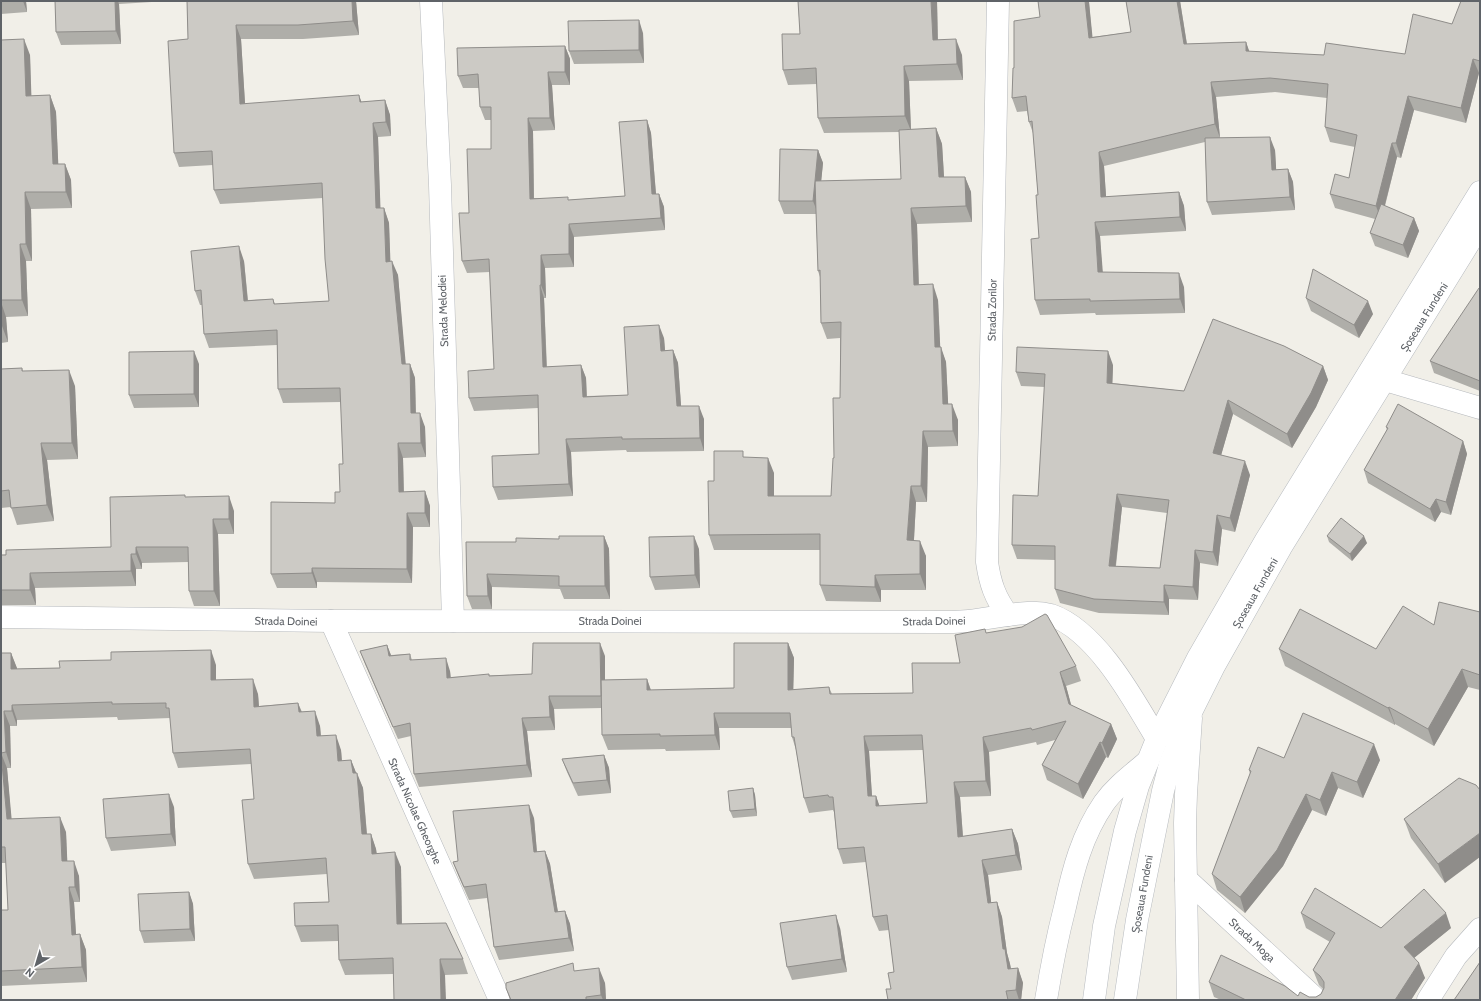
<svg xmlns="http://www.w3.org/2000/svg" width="1481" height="1001" viewBox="0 0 1481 1001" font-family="Cabin,sans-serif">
<rect width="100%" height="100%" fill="#f1efe8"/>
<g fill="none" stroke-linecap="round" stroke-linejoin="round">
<defs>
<g id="minor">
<path d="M431,1l9,184 13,436"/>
<path d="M1385,380l95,28"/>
<path d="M1,617l330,4 622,1 16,-1 39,-6"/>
<path d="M331,621l169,379"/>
<path d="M1186,879l131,121"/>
<path d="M1428,1000l28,-44 24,-27"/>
</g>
<g id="tertiary">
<path d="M998,1l-11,561c3,21 8,36 21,53 15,-2 29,-4 43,0 46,16 83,85 106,124"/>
<path d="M1046,1000c5,-31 11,-62 19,-93 8,-37 17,-72 39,-104 12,-17 29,-29 44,-42"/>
<path d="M1188,1000l-3,-177 1,-29 5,-76"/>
</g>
<g id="secondary">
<path d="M1094,1000l10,-74 21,-95 13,-45 19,-47 41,-81 68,-118 214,-348"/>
<path d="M1125,1000l12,-80 26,-129 7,-27 22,-54 22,-44 67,-119 199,-322"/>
</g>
</defs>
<!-- minor casing -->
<use href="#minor" stroke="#b5b8bc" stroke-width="23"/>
<!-- tertiary casing -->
<use href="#tertiary" stroke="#b5b8bc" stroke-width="23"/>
<!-- secondary casing -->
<use href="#secondary" stroke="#b6babf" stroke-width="23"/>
<!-- minor -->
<use href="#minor" stroke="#fff" stroke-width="22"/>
<!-- tertiary -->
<use href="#tertiary" stroke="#fff" stroke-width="22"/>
<!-- secondary -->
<use href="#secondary" stroke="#fff" stroke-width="22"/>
</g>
<!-- wall -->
<g fill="#afaea9" fill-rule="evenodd">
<path d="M1,1h25l1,11 -26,2z"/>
<path d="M55,1h113l-49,3 2,40 -60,1 -5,-13z"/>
<path d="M187,1h169l3,34 -56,4h-62l4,65 117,-2 23,-2 5,15 1,21 -13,1 2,71h4l5,15 1,38 8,14 7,89h5l5,14 1,35 9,14 1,30 -23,1 1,34 21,-1 5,15v21h-17l-1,56 -95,-1v6h-40l-6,-14 64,-71 5,-11 3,-28 -2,-62 -58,1 -5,-14 -1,-44 -68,3 -5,-14 -2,-29h-2l-5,-14 49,-30 4,39 25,-1 2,5 54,-3 -6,-103 -103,6 -6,-14 -1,-25 -34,2 -5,-14 14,-114z"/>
<path d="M798,1h139l1,39 24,15 1,25 -54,1 2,49 25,-2 6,16 2,33h21l6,15 1,30 -55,2 2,60 19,16 2,47 6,15 2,42 10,16v26l-30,1 -1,55h-11l-2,38 12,16v34h-45v12l-55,-1 -6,-16v-35h-106l-5,-15 5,-54 31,-24 29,16v23h57l9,-98v-60l-13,1 -6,-16 -1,-46 -2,-6 -2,-57h-32l-5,-13 39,-51 5,13 -2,18 80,-2 -2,-47 -75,1 -6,-15 -1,-34 -29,1 -5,-15 17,-36z"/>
<path d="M1038,1h60l-9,1 3,35 39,-5 -5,-31h54l7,43 59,-2 3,10 75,3 81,-1 47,-30 28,-23v73l-1,-1 -13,50 -52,-13 -13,48 -4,-1 -12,49 29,12 5,13 -11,27 -33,-12 -5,-13 5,-14 -40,-11 -5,-14 19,-16 6,-31 -25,-5 -5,-15 2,-29 -52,-6 -59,5 4,41 55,12 1,20 12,-1 5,13 2,28 -83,5 -5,-13 -2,-60 -101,24 2,31 73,-5 5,14 2,25 -86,5 2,36 82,15 1,26 -89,2 -1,-2 -55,2 -5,-15 4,-62 -1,-43 -5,-62 -4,-11 -2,-11 -10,1 -5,-14 2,-30 26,-51z"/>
<path d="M643,33l1,30 -70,1 -5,-13z"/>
<path d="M1,40l29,15 1,41 19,-1 6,17 2,52h7l6,16 1,28 -41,1 1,52h-6l2,55 -22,1 2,25 -7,1z"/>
<path d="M565,46l5,13v26h-18l3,45 -22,1 1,67 35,2 56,-4 22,-76 4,13 5,61h3l5,13 1,23 -91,7v30l-29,1 1,30h-2l3,69 34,-2 5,13 1,18 41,-1 36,-57 1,12h8l5,13 3,43 23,13v32l-77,1 -1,-2 -55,2 2,44 -75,4 -5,-13 46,-33 -1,-46 -64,3 -5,-13 25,-29 -4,-97 -23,1 -5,-12 7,-48 22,-64v-29h-6l-5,-13 -1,-19h-16l-5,-12z"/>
<path d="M1480,289v102l-46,-18 -4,-12z"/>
<path d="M1306,298l67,16 -14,24 -48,-27z"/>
<path d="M1,354l1,15 20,-1 1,3 52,15 3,73 -31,1 7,61 -37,4 -6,-18 -10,1z"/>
<path d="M199,364v43l-65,1 -5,-13z"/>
<path d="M1113,365l-1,18 72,8 139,-25 5,14 -12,27 -24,41 -59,-34 -12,41 29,20 -15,57 -13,-3 -4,37 -18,-3 -2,37 -29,-1v16l-70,-2 -39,-10 -5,-14v-29l-38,-1 -5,-14 26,-49 7,-109 -24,-1 -5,-14zM1122,507l45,6 -7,55 -44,-2z"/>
<path d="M1386,427l77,14 4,13 -16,61 -10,-3 -6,10 -67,-39 -4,-13 23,-40z"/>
<path d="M186,497l48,14v23h-16l2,72h-26l-5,-15 -1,-29 -46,1v6h-6v17l-101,2 1,17h-35v-50l110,-8z"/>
<path d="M604,536l5,13 1,50h-46l-4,-10 -68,-2v22h-20l-5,-13 49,-54z"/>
<path d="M1327,536l40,7 -15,18 -23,-19z"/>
<path d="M699,549l1,39 -45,2 -5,-13z"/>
<path d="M1480,612v78l-12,-3 -34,59 -39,-22v1l-110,-59 -6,-17h97l58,-24z"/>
<path d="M986,633l90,33 5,15 -15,5 5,19 40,19 6,15 -9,19 -2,-1 -23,42 -36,-19 -5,-15 13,-25 -18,5 -1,-3 -47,10 2,44 -31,1 3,40 49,-8 6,15 4,26 -34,5 3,28 6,-1 5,15 5,36 3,11 1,5 7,-1 5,15 -2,17h-133l3,-11 3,-17 -5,-42 -10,1 -6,-14 -7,-55 -23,2 -5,-15 -4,-37 -1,-2 -24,3 -5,-15 -8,-48 -4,-13 -1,-9h-72l1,22 -54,1 -1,-2 -57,1 -6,-15v-27l-48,1 1,21 -28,1 5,46 -113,10 -5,-13 -3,-38 -13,3 -33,-75 -5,-13 27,-6 4,10 19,-1 2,6 38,11 1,6 81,-3 73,-18v24l42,-1 4,11 83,-2 54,-45 6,15 -1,32 36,-3 3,7 81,-1 47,-30zM923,750l4,53 -48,3 -3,-10h-4l-3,-45z"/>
<path d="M1,653h10l6,16 199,-4v15l42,14 1,12 39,-3 4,9 18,14 1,10 20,14 1,11 9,-1 5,13 7,15 4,46h4l5,15 1,5 24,13 1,57 61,35 5,15 -23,1 -52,-1 -48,1 -6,-15 -1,-19 -37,1 -6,-16 34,-24 -2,-28 -73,5 -6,-15 6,-65 -3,-35 -73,4 -5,-15 -3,-35 -52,2 -1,-3 -100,3v6h-7l1,42h-4l4,51 55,13 1,29 12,15 1,26h-6l2,33 4,-1 6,16 1,32 -86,4v-76h7l-2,-47h-5z"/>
<path d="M604,755l5,13 2,25 -33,3 -11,-24 -5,-13z"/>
<path d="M1284,758l96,2 -17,38 -25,-10 -12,28 -14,-6 -29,56 -38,47 -28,-23 -5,-16 38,-100 -1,-4z"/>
<path d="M753,788l2,7 2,21 -24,2 -3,-7z"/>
<path d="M1480,790l-35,93 -34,-45 -7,-19z"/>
<path d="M174,807l2,39 -65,5 -5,-13z"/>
<path d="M534,818l3,34 8,-1 5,13 8,48 7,-1 5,13 4,27 -75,9 -5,-13 -7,-49 -18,2 -11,-25 -5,-13 5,-1z"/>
<path d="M189,892l4,12 2,37 -51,2 -4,-12z"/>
<path d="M1301,913l80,15h70l-37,30 11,20 -14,22h-190l-7,-3 -5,-15 89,14 11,1h7l5,-3 2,-5 -4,-4 -6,-15 17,-28 -24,-14z"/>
<path d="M840,928l7,44 -55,8 -5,-13z"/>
<path d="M575,971l30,12 1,17h-96l-4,-12z"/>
</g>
<!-- shaded-wall -->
<g fill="#8f8d8a">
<path d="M23,1h3l1,11z"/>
<path d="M115,1h3l1,3 2,40 -5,-13z"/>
<path d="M352,1h4l3,34 -6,-14z"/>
<path d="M931,1h6l1,54 -5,-15z"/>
<path d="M1085,1h3l1,1 5,50 -5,-14z"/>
<path d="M1177,1h3l9,57 -5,-14z"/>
<path d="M639,20l4,13 1,30 -5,-13z"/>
<path d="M236,25l5,14 5,80 -6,-15z"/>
<path d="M24,39l6,16 2,58 -6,-17z"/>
<path d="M956,39l6,16 1,25 -6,-16z"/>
<path d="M1246,42l5,14 -5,-5z"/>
<path d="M565,46l5,13v26l-5,-13z"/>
<path d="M1473,59l6,14 -13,50 -5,-15z"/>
<path d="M904,66l5,15 2,50 -6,-15z"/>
<path d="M548,72l4,13 3,45 -5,-12z"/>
<path d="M1211,82l5,15 4,41 -5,-14z"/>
<path d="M50,95l6,17 3,68 -6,-16z"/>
<path d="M359,95l5,14 -4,-7z"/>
<path d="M1408,96l6,14 -13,48 -5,-15z"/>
<path d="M385,100l5,15 1,21 -5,-14z"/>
<path d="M528,118l5,13 1,80 -4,-12z"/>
<path d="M647,120l4,13 6,74 -5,-13z"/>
<path d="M373,123l5,14 3,86 -5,-15z"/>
<path d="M936,128l6,16 3,49 -6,-16z"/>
<path d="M1270,137l5,13 2,33 -5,-13z"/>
<path d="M1392,143l5,14 -16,63 -5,-14z"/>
<path d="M818,150l5,13 -5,51 -5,-13z"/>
<path d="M1099,152l5,14 3,45 -6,-14z"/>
<path d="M65,164l6,16 1,28 -6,-16z"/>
<path d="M1288,169l5,13 2,28 -5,-13z"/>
<path d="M965,177l6,15 1,30 -6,-16z"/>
<path d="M25,192l6,17 1,52 -6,-17z"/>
<path d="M1179,192l5,14 2,25 -6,-14z"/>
<path d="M659,194l5,13 1,23 -4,-12z"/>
<path d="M384,208l5,15 2,53 -5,-14z"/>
<path d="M911,208l6,16 2,76 -5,-15z"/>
<path d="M1414,218l5,13 -11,27 -5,-13z"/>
<path d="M1095,222l5,14 4,51 -6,-15z"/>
<path d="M569,224l5,13v30l-5,-13z"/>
<path d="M20,244l6,17 2,55 -6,-16z"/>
<path d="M239,246l5,15 5,54 -5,-14z"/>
<path d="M541,255l4,13 1,30 -5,-13z"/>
<path d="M392,261l6,14 9,103 -5,-14z"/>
<path d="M1179,273l5,14 1,26 -5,-14z"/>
<path d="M933,284l5,16 3,63 -6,-16z"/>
<path d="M540,285l4,13 3,82 -4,-13z"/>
<path d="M1368,301l5,13 -14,24 -5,-13z"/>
<path d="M1,302l5,15 2,25 -6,-16z"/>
<path d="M659,325l5,13 2,25 -5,-12z"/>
<path d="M941,347l5,15 3,58 -6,-16z"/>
<path d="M673,350l5,13 4,56 -5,-13z"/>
<path d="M194,351l5,13v43l-5,-13z"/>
<path d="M1108,351l5,14 -1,32 -5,-14z"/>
<path d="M1,354l2,31 -2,-4z"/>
<path d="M410,364l5,14 1,49 -5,-14z"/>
<path d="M581,365l5,13 1,31 -4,-12z"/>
<path d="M1323,366l5,14 -12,27 -24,41 -5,-14z"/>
<path d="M69,370l6,16 3,73 -6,-16z"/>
<path d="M1228,400l5,14 -15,52 -5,-13z"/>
<path d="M952,404l6,16v26l-5,-15z"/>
<path d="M699,406l5,13v32l-4,-13z"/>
<path d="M420,413l5,14 1,30 -5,-14z"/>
<path d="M923,431l5,16 -1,55 -6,-16z"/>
<path d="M566,439l5,13 2,44 -4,-12z"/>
<path d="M1463,441l4,13 -16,61 -5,-13z"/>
<path d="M41,443l6,17 7,61 -7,-16z"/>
<path d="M398,443l5,15 1,48 -5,-14z"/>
<path d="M768,458l6,15v39l-6,-16z"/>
<path d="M1245,461l5,14 -15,57 -5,-14z"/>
<path d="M911,486l5,16 -3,54 -6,-16z"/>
<path d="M425,491l5,15v21l-5,-14z"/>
<path d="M1117,494l5,13 -8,73 -5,-14z"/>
<path d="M229,496l5,15v23l-5,-15z"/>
<path d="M1436,499l5,13 -6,10 -5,-13z"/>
<path d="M407,513l6,14 -1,56 -5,-14z"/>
<path d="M1217,515l5,14 -4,37 -5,-14z"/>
<path d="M213,519l5,15 2,72 -6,-15z"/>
<path d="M604,536l5,13 1,50 -5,-13z"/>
<path d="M694,536l5,13 1,39 -5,-13z"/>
<path d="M1364,536l3,7 -15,18 -2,-7z"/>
<path d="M920,541l6,15v34l-6,-16z"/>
<path d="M136,547l6,16v6l-6,-15z"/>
<path d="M1195,550l5,13 -2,37 -5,-13z"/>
<path d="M131,554l5,15v17l-5,-15z"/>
<path d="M312,568l5,14v6l-5,-15z"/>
<path d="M30,573l5,15 1,17 -6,-15z"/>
<path d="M487,574l5,13v22l-4,-13z"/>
<path d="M875,575l6,15v12l-6,-15z"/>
<path d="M1164,585l5,14v16l-5,-13z"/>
<path d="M600,643l5,13v52l-4,-12z"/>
<path d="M788,643l6,15 -1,47 -5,-15z"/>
<path d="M387,645l5,13 -3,-2z"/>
<path d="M211,650l5,15v31l-5,-16z"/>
<path d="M11,653l6,15v17l-6,-16z"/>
<path d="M446,658l4,13 1,19 -4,-12z"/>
<path d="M1462,669l6,18 -34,59 -6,-17z"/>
<path d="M1060,672l6,14 9,33 -6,-15z"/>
<path d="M253,679l5,15 2,28 -6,-15z"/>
<path d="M647,679l5,15 -5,-4z"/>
<path d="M549,696l5,13 1,21 -5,-13z"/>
<path d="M298,703l6,16 -5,-7z"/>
<path d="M12,705l5,15v6l-5,-15z"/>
<path d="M1389,707l6,17v1l-7,-17z"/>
<path d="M4,711l6,15 1,42 -5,-16z"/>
<path d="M315,711l5,15 2,25 -5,-15z"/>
<path d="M714,713l5,15 1,22 -5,-15z"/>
<path d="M522,718l5,13 5,46 -5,-12z"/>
<path d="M1111,724l6,15 -9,19 -6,-15z"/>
<path d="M336,735l5,15 2,27 -5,-16z"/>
<path d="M864,736l5,15 4,60 -5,-15z"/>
<path d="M983,737l6,15 2,44 -5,-15z"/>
<path d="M1100,742l6,15 -23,42 -5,-15z"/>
<path d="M1374,744l6,16 -17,38 -6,-16z"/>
<path d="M1,753l6,15 6,66 -6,-15z"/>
<path d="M604,755l5,13 2,25 -4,-13z"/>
<path d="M351,760l6,15 -4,-2z"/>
<path d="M1332,772l6,16 -12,28 -6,-16z"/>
<path d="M357,773l6,15 5,61 -6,-15z"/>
<path d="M954,782l6,15 4,55 -6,-15z"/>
<path d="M753,788l2,7 2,21 -2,-7z"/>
<path d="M169,794l5,13 2,39 -5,-12z"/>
<path d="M1306,794l6,16 -29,56 -38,47 -5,-16z"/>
<path d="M876,796l5,14 -5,-4z"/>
<path d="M529,805l5,13 4,47 -4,-13z"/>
<path d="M60,817l6,15 2,44 -6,-15z"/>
<path d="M1012,829l6,15 4,26 -6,-15z"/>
<path d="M1480,833v24l-35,26 -7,-19z"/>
<path d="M371,834l5,15 2,20 -6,-15z"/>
<path d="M545,851l5,13 10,61 -5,-13z"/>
<path d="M395,852l6,15 1,72 -5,-15z"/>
<path d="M982,860l6,15 5,43 -5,-15z"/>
<path d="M74,861l5,15 1,26 -5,-15z"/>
<path d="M69,887l5,15 3,48 -5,-15z"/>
<path d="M189,892l4,12 2,37 -5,-12z"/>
<path d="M997,902l5,15 5,36 3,11 4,20 -6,-15 -5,-20z"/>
<path d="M565,911l5,13 4,27 -5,-13z"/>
<path d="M1446,913l5,15 -42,34 -5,-15z"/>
<path d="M836,915l4,13 7,44 -5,-13z"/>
<path d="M80,934l6,16 1,32 -5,-15z"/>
<path d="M440,959l5,16 1,25h-5z"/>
<path d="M1419,963l6,15 -14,22h-16z"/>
<path d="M599,968l6,15 1,17h-3l-2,-5z"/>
<path d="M1018,968l5,15 -2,17h-2l-3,-10z"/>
</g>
<!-- building -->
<g fill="#cccac5" stroke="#8f8d8a" fill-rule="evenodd">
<path d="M55,1h60l1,30 -60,1z"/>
<path d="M187,1h165l1,20 -55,4h-62l4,79 119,-9 1,7 25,-2 1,22 -13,1 3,85h8l2,54 6,-1 10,103h8l1,49h9l1,30h-23l1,49 26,-1v22h-18v56l-95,-1v5l-41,1v-72l64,1v-11h5l-1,-28h4l-3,-76 -62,1 -1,-59 -73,4 -3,-44 -6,1 -4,-40 48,-5 5,55 29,-2 1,5 55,-3 -4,-42 -3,-76 -108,7 -2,-39 -38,2 -6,-112 20,-2z"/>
<path d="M798,1h133l2,39 23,-1 1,25 -53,2 1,50 -87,2 -2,-50 -33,2 -1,-36h18z"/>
<path d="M1038,1h47l4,37 42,-6 -5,-31h51l7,43 62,-2v9l78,4 2,-12 79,11 8,-40 39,10 9,-23h19v60l-7,-2 -12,49 -53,-12 -12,47h-4l-16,63 -46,-12 5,-20 14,4 8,-43 -32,-8 3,-43 -58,-6 -59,4 4,42 -116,28 2,45 78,-5 1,25 -85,5 3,50 81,1 1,26 -90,2v-2l-55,1 -4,-61 8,-1 -3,-43h2l-6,-74 -3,1 -3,-26 -14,2 1,-30h1v-47l26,-4z"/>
<path d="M639,20v30l-70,1 -1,-30z"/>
<path d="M24,39l2,57 24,-1 3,69h12l1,28h-41l1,52h-6l2,56h-21v-260z"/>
<path d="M565,46v26h-17l2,46h-22l2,81 38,-2v3l57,-4 -6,-74 28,-2 5,74h7l2,24 -92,6v30l-28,1v30h-1l3,82 38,-2 2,32 45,-2 -4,-68 35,-2 2,26 12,-1 4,56h22l1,32 -78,1v-2l-56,2 3,45 -76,3 -1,-31 47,-2 -1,-59 -69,3 -1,-27 26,-2 -5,-110 -27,2 -3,-48h10l-2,-64h24v-42h-11l-2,-33 -20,2 -1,-28z"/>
<path d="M936,128l3,49h26l1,29 -55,2 3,77 19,-1 2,63h6l2,57h9l1,27h-30l-2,55h-10l-4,54 13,1v33l-45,1v12l-55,-2v-51l-111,1 -1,-54h6v-30h29v6l25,1v38h63l2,-38h1l-1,-60h7l1,-76 -20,1 -1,-53 -2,1 -3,-90 86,-2 -2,-49z"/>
<path d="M1270,137l2,33 16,-1 2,28 -83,5 -2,-64z"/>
<path d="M780,149l38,1 -3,31 -2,20h-34z"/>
<path d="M1381,204l33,14 -11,27 -33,-12z"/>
<path d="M1313,269l55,32 -14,24 -48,-27z"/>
<path d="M1479,288l1,1v92l-50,-20z"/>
<path d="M1213,319l71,27 39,20 -12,27 -24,41 -59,-34 -15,53 32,8 -15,57 -13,-3 -4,37 -18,-2 -2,37 -29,-2v17l-70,-3 -39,-10v-43l-43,-1 1,-50 25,1 7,-122 -29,-2 1,-25 91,4 -1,32 77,8zM1117,494l52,6 -9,68 -51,-2z"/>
<path d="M194,351v43l-65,1v-43z"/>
<path d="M22,368v3l47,-1 3,73h-31l6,62 -36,3 -2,-18 -8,1v-122z"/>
<path d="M1398,404l65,37 -17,61 -10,-3 -6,10 -66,-39 24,-42 -2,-1z"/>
<path d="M185,495v2l44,-1v23h-16l1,72h-25l-1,-44h-52v7h-5v17l-101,2v17h-29v-35h5v-5l105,-3 -1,-50z"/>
<path d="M1341,518l23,18 -14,18 -23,-18z"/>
<path d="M559,536h45l1,50h-46v-10l-72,-2 1,22h-21l-1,-54h50v-4l43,1z"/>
<path d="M694,536l1,39 -45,2 -1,-40z"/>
<path d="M1439,602l41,10v63l-18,-6 -34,60 -39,-22 -1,1 -109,-59 21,-40 76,40 27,-43 31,19z"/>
<path d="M1045,614l2,1 29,51 -16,6 9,32 42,20 -9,19 -2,-1 -22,42 -36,-19 24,-44 -34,9 -1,-2 -48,9 3,44 -32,1 4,55 54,-8 4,26 -34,5 6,43 9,-1 6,47h2l3,20 10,-1 -2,22 -10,1 2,9h-120l-2,-11h5l-3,-16 6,-1 -7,-57 -14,2 -9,-70 -26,2 -5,-52h-4l-1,-2 -24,3 -10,-61h-2l-2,-24h-76l1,22 -55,1v-2l-58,1 -1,-55 46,-1v11l87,-2v-45h54v47l41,-3 1,7 83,-1 -1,-30h48l-5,-28 30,-6 1,4 36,-6zM922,735l5,68 -51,3v-10h-8l-4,-60z"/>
<path d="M533,643h67l1,53h-52l1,21 -28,1 5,47 -113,9 -4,-51 -17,4 -33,-76 27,-6 2,11 21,-2v6l36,-2 1,20 42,-4v2l43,-2z"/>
<path d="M211,650v30l42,-1 1,28 44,-4 1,9 16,-1 2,25 19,-1 2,26 13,-1 2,13h4l5,61h9l1,20 23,-2 2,72 49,-1 17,36h-23l1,41h-47l-1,-42 -54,2 -1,-35 -43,1 -1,-23 35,-1 -3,-44 -78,6 -6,-64 12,-1 -4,-50 -77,4 -4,-45h-3v-5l-54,1v-2l-100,3v6h-8l2,41 -5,1 6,66 53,-2 2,44h12l1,26h-6l3,48 8,-1 2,33 -81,4v-61h7l-3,-63h-4v-194h10v16l49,-1 -1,-7 52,-1v-8z"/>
<path d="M1303,713l71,31 -17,38 -25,-10 -12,28 -14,-6 -29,56 -37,47 -28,-23 39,-103 -2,-1 9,-23 26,11z"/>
<path d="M604,755l3,25 -34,3 -11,-24z"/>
<path d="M1459,778l17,7 4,5v43l-42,31 -34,-45z"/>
<path d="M753,788l2,21 -25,2 -2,-20z"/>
<path d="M169,794l2,40 -65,4 -3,-39z"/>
<path d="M529,805l5,47 11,-1 10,61 10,-1 4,27 -75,9 -8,-63 -22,3 -11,-25 5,-1 -5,-50z"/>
<path d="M1315,888l66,40 43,-39 22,24 -42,34 15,16 -24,37h-149l-37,-18 12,-27 64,31 13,10 2,-4 9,5h7l5,-3 3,-6v-6l-4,-6 -7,-6 22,-37 -34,-20z"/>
<path d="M189,892l1,37 -50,2 -2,-37z"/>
<path d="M836,915l6,44 -55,8 -7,-44z"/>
<path d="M1480,962v38h-26z"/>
<path d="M573,963l1,8 25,-3 2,27 -15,2v3h-75l-5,-12v-5z"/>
</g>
<g text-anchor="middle" stroke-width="3" stroke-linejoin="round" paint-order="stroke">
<!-- street labels -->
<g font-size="11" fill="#5f6368" stroke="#fff">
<text transform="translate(992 310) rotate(-89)" y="4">Strada Zorilor</text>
<text transform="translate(443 311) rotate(-92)" y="4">Strada Melodiei</text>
<text transform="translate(1424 317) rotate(-58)" y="4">Șoseaua Fundeni</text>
<text transform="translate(1255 593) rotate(-60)" y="4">Șoseaua Fundeni</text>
<text transform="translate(286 621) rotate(1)" y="4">Strada Doinei</text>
<text x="610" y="625">Strada Doinei</text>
<text transform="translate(934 621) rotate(-1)" y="4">Strada Doinei</text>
<text transform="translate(415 811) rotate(66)" y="4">Strada Nicolae Gheorghe</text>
<text transform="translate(1142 894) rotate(-80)" y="4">Șoseaua Fundeni</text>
<text transform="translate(1252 940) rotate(43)" y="4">Strada Moga</text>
</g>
</g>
<!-- border -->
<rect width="1481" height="1001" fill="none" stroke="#5f6368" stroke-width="4"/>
<!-- north arrow -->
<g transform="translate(36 965) rotate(218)" stroke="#ffffff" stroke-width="3" paint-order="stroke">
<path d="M0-3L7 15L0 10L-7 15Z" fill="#5f6368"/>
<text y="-6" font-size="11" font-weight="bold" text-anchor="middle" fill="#5f6368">N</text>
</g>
</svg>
